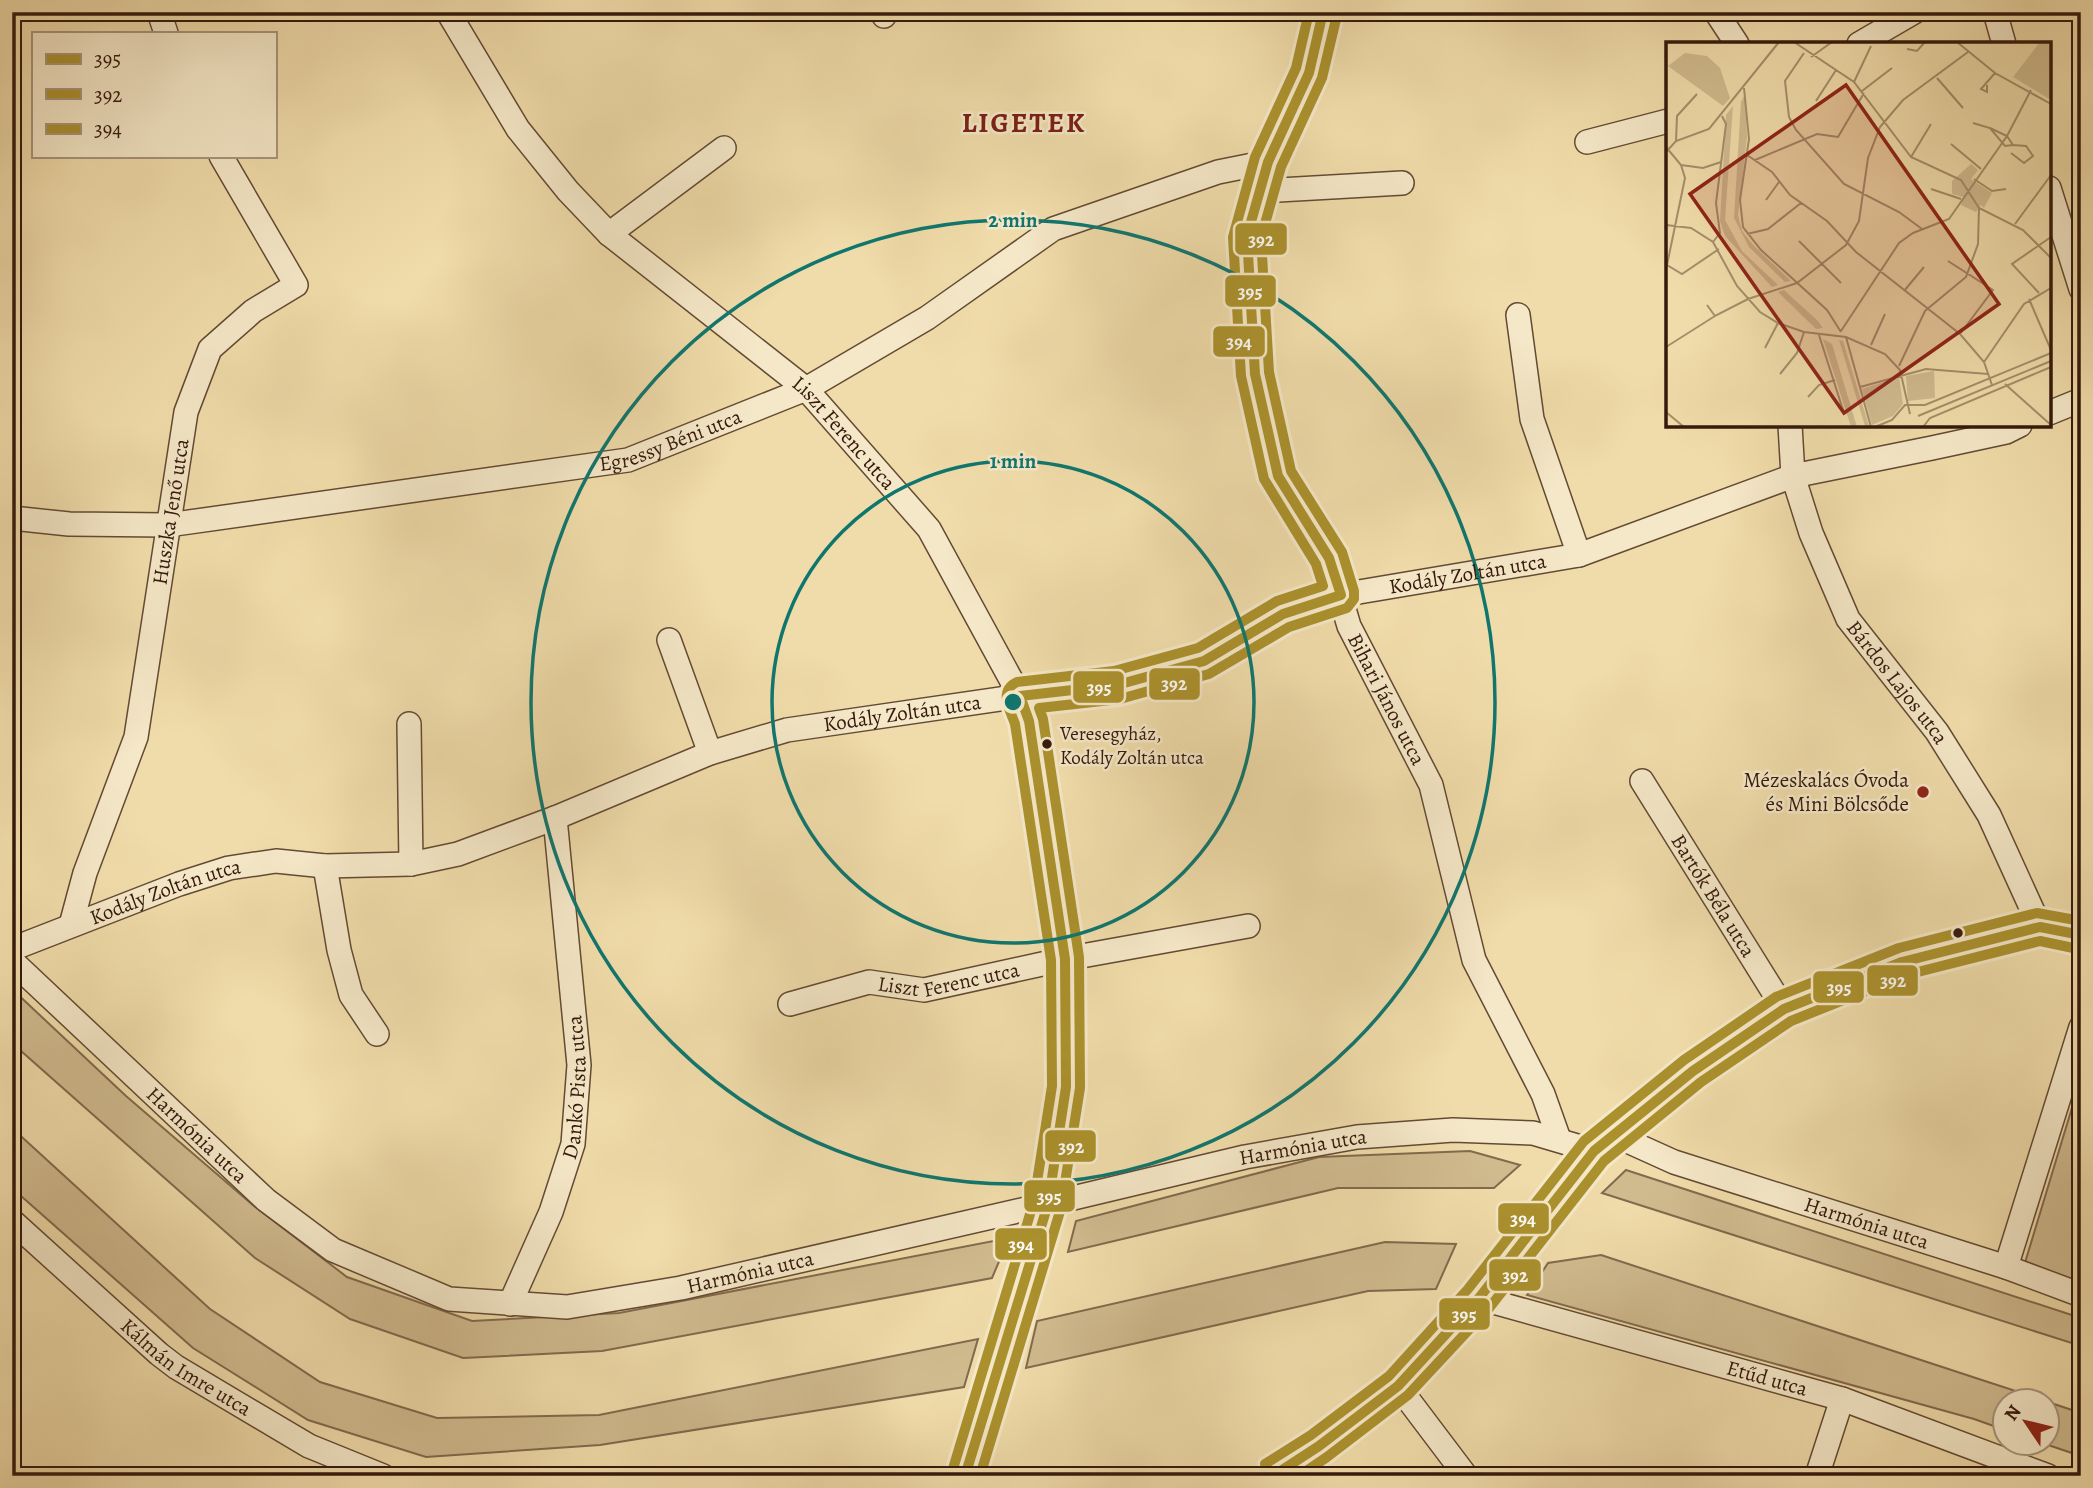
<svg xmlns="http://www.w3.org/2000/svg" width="2093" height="1488" viewBox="0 0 2093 1488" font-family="Alegreya,serif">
<rect width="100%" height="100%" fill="#f0dcaa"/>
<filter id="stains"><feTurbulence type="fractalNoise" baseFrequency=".00286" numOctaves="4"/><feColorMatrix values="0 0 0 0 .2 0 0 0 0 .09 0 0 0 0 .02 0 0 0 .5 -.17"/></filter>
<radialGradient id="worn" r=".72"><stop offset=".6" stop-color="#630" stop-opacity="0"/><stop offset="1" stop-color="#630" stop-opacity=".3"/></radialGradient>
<!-- green -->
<g fill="#d0bb8f" stroke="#826a4e" stroke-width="2">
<path d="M12,989l114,107 128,110 93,71 125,44 147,-8 390,-75 -17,40 -390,73 -139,7 -113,-39 -95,-61 -243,-215z"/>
<path d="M2081,1078v208l-57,-20z"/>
<path d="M12,1128l198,181 110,73 117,36 162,-3 379,-76 -14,48 -364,58 -174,12 -118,-37 -115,-72 -181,-160z"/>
<path d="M1470,1151l50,14 -26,23h-156l-270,64 8,-31 243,-64z"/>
<path d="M1626,1170l455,148v28l-479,-153z"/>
<path d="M1385,1242l71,2 -20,45 -68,2 -342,77 11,-47z"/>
<path d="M1601,1255l387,127 55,18h-37l-1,30 -31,-11 -447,-124 21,-32z"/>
<path d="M2048,1402l33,11v43l-39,-13 6,-1z"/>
</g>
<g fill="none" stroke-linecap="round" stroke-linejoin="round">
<defs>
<g id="minor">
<path d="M159,12l7,21"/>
<path id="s1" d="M448,12l70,117 50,62 41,43 197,155 123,140 91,167 9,25 36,238 1,128 -18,117 -83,272"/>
<path d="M881,12l3,4"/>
<path id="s2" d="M1323,12l-14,61 -41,89 -21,74 8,138 23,102 51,82 20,68 82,159 43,175 69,134 16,45"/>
<path d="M1716,12l21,32"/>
<path d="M1995,12l9,32"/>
<path d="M1859,44l55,-32"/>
<path d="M1587,142l81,-21"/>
<path d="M2049,188l32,101"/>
<path d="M1260,191l142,-8"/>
<path d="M609,234l115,-86"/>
<path d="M1518,315l14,104 47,136"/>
<path d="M2049,413l32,-13"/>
<path id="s3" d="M1790,425l3,51 18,57 37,86 89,113 52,83 51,112"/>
<path id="s4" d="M12,518l57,6 99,1 460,-65 178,-71 121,-71 126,-89 165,-57 50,-10"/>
<path d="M669,640l41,113"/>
<path d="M409,724l2,140"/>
<path id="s5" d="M1642,781l142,228"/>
<path d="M325,866l14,84 12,45 26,39"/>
<path id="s6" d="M71,925l14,-52 51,-136 50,-325 24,-63 43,-38 43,-26 -75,-129"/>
<path id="s7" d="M12,949l167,-65 50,-16 47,-7 49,5 86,-2 47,-10 97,-36 155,-65 77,-23 233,-34 97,-11 87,-24 79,-47 58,-19 238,-40 214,-79 139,-28 74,-16 14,-7"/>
<path id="s8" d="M12,961l254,239 67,50 116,49 118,8 114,-19 367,-84 197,-47 112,-20 96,-7 80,3 61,18"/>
<path id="s9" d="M790,1004l79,-22 55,8 141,-31 183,-33"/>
<path id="s10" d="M1612,1134l62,28 332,105 75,28"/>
<path id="s11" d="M12,1221l147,133 17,13 133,79 74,30"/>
<path d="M2006,1267l75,-240"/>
<path id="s12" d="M1479,1298l363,101 206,77"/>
<path id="s13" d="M510,1304l41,-92 22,-68 6,-79 -24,-247"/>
<path d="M1398,1386l68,90"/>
<path d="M1273,1476l46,-30 79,-60 81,-88 115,-147 99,-80 91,-62 118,-47 138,-35 41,8"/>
<path d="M1817,1476l25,-77"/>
</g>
</defs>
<!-- minor casing -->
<use href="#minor" stroke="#634a34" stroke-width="26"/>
<!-- minor -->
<use href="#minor" stroke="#f5e8c8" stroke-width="23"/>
<defs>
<g id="bus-1">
<path d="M965,1476l83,-272 18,-117 -1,-128 -36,-238 -9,-25 97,-11 87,-24 79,-47 58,-19 -12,-37 -51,-82 -23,-102 -8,-138 21,-74 41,-89 14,-61"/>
<path d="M1273,1476l46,-30 79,-60 81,-88 115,-147 99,-80 91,-62 118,-47 138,-35 41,8"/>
</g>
<g id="bus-2">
<path d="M980,1476l81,-268 19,-120 -1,-131 -36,-238 -4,-11 81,-9 89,-25 80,-47 58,-19 7,-9v-8l-12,-39 -51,-81 -22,-99 -8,-134 20,-71 41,-89 15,-63"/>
<path d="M1299,1476l28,-19 81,-62 82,-88 114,-146 97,-79 90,-61 115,-46 134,-34 38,8"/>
</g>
<g id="bus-3">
<path d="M1265,1464l46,-29 78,-59 79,-87 116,-148 100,-81 92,-63 123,-49 138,-35 44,8"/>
<path d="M952,1472l82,-271 18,-115 -1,-126 -36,-236c-5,-14 -17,-33 2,-42l97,-11 84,-23 79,-47 46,-15 -7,-22 -52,-85 -23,-103 -8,-139 22,-80 41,-89 13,-56"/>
</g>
</defs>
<!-- bus-1 casing -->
<use href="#bus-1" stroke="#f5e8c8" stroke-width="16"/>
<!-- bus-2 casing -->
<use href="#bus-2" stroke="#f5e8c8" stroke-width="16"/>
<!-- bus-3 casing -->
<use href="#bus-3" stroke="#f5e8c8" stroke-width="16"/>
<!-- bus-1 -->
<use href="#bus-1" stroke="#ab912d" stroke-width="10"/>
<!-- bus-2 -->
<use href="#bus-2" stroke="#ab912d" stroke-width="10"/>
<!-- bus-3 -->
<use href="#bus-3" stroke="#ab912d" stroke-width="10"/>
</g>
<!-- distance rings -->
<g fill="none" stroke="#0f766e" stroke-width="3.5">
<circle cx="1013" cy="702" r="241"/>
<circle cx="1013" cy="702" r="482"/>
</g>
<!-- markers -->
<g fill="#34190c" stroke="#f5e8c8" stroke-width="2.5">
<circle cx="1047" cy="744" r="6"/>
<circle cx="1958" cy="933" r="6"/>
</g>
<circle fill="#8f2418" stroke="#f5e8c8" stroke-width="2.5" cx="1923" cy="792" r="7"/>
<g text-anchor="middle" stroke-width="5" stroke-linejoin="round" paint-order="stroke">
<!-- bus labels -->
<g font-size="19" fill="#34190c" stroke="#f5e8c8" text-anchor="start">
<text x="1060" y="740">Veresegyház,<tspan x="1060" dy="24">Kodály Zoltán utca</tspan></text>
</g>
<!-- street labels -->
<g font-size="21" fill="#34190c" stroke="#f5e8c8">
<text dy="7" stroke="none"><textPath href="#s1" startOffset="584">Liszt Ferenc utca</textPath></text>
<text dy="7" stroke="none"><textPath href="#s4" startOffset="667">Egressy Béni utca</textPath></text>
<text dy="7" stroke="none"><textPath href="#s6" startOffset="427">Huszka Jenő utca</textPath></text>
<text dy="7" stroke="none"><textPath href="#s7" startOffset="1519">Kodály Zoltán utca</textPath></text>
<text dy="7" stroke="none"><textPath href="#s3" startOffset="285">Bárdos Lajos utca</textPath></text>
<text dy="7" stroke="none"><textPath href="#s2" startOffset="730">Bihari János utca</textPath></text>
<text dy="7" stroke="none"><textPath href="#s7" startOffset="931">Kodály Zoltán utca</textPath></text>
<text dy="7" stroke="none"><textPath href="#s7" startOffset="164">Kodály Zoltán utca</textPath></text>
<text dy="7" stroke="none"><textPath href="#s5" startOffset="135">Bartók Béla utca</textPath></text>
<text dy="7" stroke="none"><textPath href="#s9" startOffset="163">Liszt Ferenc utca</textPath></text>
<text dy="7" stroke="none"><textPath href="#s13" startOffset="229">Dankó Pista utca</textPath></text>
<text dy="7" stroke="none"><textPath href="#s8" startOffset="254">Harmónia utca</textPath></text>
<text dy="7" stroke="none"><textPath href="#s8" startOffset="1430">Harmónia utca</textPath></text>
<text dy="7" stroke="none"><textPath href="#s10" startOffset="270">Harmónia utca</textPath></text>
<text dy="7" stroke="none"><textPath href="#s8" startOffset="863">Harmónia utca</textPath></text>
<text dy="7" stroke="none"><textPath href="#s11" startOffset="228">Kálmán Imre utca</textPath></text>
<text dy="7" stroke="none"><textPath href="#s12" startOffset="299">Etűd utca</textPath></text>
</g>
<!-- poi labels -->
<g font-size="21" fill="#34190c" stroke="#f5e8c8" text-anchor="end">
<text x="1909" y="787">Mézeskalács Óvoda<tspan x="1909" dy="24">és Mini Bölcsőde</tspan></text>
</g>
<!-- district labels -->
<g font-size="28" font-weight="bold" letter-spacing="2" fill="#7a1f14" stroke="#f5e8c8">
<text x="1024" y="132">LIGETEK</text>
</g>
</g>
<!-- overview -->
<g transform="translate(1666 42)">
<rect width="385" height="385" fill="#f0dcaa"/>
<path d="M374,0h11v58l-38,-23zM19,11l22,3 13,12 10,30 -7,8 -55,-40zM79,52l2,43 -9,78 4,16 12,15 37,35 -6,1 -36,-35 -15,-29 7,-116zM67,64l-8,114 17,31 36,34 -6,2 -47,-51 -5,-15 6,-106zM305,122l7,6 -7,9 21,14 -8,15 -3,-3 -5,7 -15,-7 2,-8 -11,-3v-13zM118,248l34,31 5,7 -7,1 -38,-37zM157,297l9,5 25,83h-6zM173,298l4,1 26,85h-4zM268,329l1,27 -27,3 -2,-25zM233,335l4,27 -10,12 -21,9 -10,-36z" fill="#d0bb8f"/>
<path fill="none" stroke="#a58e6b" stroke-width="2" d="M128,0l60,40 57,75 50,23 18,28 44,22 28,28M291,0l38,31 56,31M241,7l10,2 8,-9M138,11l-19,28 4,36 7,13 48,54 55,28 23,17M145,15l21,-15M271,36l26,30M188,40l17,-36M321,43v7l-6,-3 14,-16M78,46l5,51 -9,61 3,27 18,23 66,60 14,22M196,49l30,-23M150,59l20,-31M307,81l17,5 15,18 8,-1M324,86l17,8 6,9 13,1 7,10 -9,7 -13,-10M10,99l1,-25 20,-22M285,102l30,25M0,105l15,18 4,13 -18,87 15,9 37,-25M0,110l10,-11 33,-12 70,-87M81,113l25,17 18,23 37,26 29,31 104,82 24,28 8,23M245,115l20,-33M89,118l62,-26 21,3 26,-44M15,123l22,3 18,-6M308,137l18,12 14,-2M265,147l30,10M100,158l13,-18M349,182l36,-49M0,183l25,3 22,14 24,44 23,26 18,11 26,9 42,5 39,17 15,16 10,44M81,192l21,-5 33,-26M133,199l42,42M47,200l7,-9 -4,-30 10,-79 -4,-8M282,219l45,29 -33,44M238,249l20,-24M373,251l-27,-29 39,-27M363,257l22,51M41,263l8,11 33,-17 49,-16 49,-38 13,-24 9,-63 12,-31 23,-27 65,-48M175,289l58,-88 14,-10 36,-14 58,-83 24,-46M153,293l24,75M180,295l25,90M205,303l14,-31M0,305l49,-31M99,306l13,-25M318,320l40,-58 27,-16M233,324l26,-55 41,-34 12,-33 1,-36M114,332l17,-21 7,-21M339,342l46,41M194,345l66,-18 62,5M142,355l11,-12 16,-5M0,370l18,15M252,374l133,-55M209,385l17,-7 13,-15h20l126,-52M257,385l7,-9 121,-51"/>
<path fill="#8f2418" fill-opacity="0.15" stroke="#8f2418" stroke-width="3.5" d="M180,43l153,219 -155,109 -154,-219z"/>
<rect width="385" height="385" fill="none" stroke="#34190c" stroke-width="3.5"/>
</g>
<circle cx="1013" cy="702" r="10" fill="#0f766e" stroke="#f5e8c8" stroke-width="3.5"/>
<g font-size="21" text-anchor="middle" font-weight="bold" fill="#0f766e" stroke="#f5e8c8" stroke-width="5" stroke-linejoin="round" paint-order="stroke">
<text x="1013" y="227">2 min</text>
<text x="1013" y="468">1 min</text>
</g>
<g stroke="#f5e8c8" stroke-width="2.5">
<rect x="1234" y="222" width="54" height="34" rx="7" fill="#ab912d"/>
<rect x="1224" y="274" width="53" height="34" rx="7" fill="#ab912d"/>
<rect x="1212" y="325" width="54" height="33" rx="7" fill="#ab912d"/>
<rect x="1148" y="667" width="53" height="34" rx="7" fill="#ab912d"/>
<rect x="1072" y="670" width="53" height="34" rx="7" fill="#ab912d"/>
<rect x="1866" y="964" width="53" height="33" rx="7" fill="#ab912d"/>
<rect x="1812" y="970" width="53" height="34" rx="7" fill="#ab912d"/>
<rect x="1044" y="1129" width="53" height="34" rx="7" fill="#ab912d"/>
<rect x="1023" y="1179" width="53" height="34" rx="7" fill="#ab912d"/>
<rect x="1497" y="1202" width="53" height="33" rx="7" fill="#ab912d"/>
<rect x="994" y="1227" width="54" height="34" rx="7" fill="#ab912d"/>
<rect x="1488" y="1258" width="54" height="34" rx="7" fill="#ab912d"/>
<rect x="1438" y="1297" width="53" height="34" rx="7" fill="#ab912d"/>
</g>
<g font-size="19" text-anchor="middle" font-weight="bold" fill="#fff">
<text x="1261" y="246">392</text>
<text x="1250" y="298">395</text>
<text x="1239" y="348">394</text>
<text x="1174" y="690">392</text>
<text x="1099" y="694">395</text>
<text x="1893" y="987">392</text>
<text x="1839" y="994">395</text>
<text x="1071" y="1153">392</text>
<text x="1049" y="1203">395</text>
<text x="1523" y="1225">394</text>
<text x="1021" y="1251">394</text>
<text x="1515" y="1282">392</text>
<text x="1464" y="1321">395</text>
</g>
<!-- margin -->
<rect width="2093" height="1488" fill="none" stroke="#f0dcaa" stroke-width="42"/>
<rect x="14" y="14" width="2065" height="1460" fill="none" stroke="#34190c" stroke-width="3.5"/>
<rect x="21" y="21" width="2051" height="1446" fill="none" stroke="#34190c" stroke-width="2"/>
<!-- legend -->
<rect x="32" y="32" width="245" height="126" fill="#f5e8c8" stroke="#a8957d" stroke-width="2"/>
<rect x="46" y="54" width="35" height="10" fill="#ab912d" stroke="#a8957d" stroke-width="2"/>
<text x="94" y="66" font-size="21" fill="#34190c">395</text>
<rect x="46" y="89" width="35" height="10" fill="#ab912d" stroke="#a8957d" stroke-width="2"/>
<text x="94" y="102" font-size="21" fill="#34190c">392</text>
<rect x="46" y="124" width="35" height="10" fill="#ab912d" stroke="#a8957d" stroke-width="2"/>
<text x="94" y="136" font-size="21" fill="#34190c">394</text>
<!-- north arrow -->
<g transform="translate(2026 1422) rotate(305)"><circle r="33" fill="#f5e8c8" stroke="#a8957d" stroke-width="2"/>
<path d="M0-5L12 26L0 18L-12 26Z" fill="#8f2418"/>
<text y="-10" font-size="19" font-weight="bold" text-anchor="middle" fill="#34190c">N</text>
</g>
<rect width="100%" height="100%" filter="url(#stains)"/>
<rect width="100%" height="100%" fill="url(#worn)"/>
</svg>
